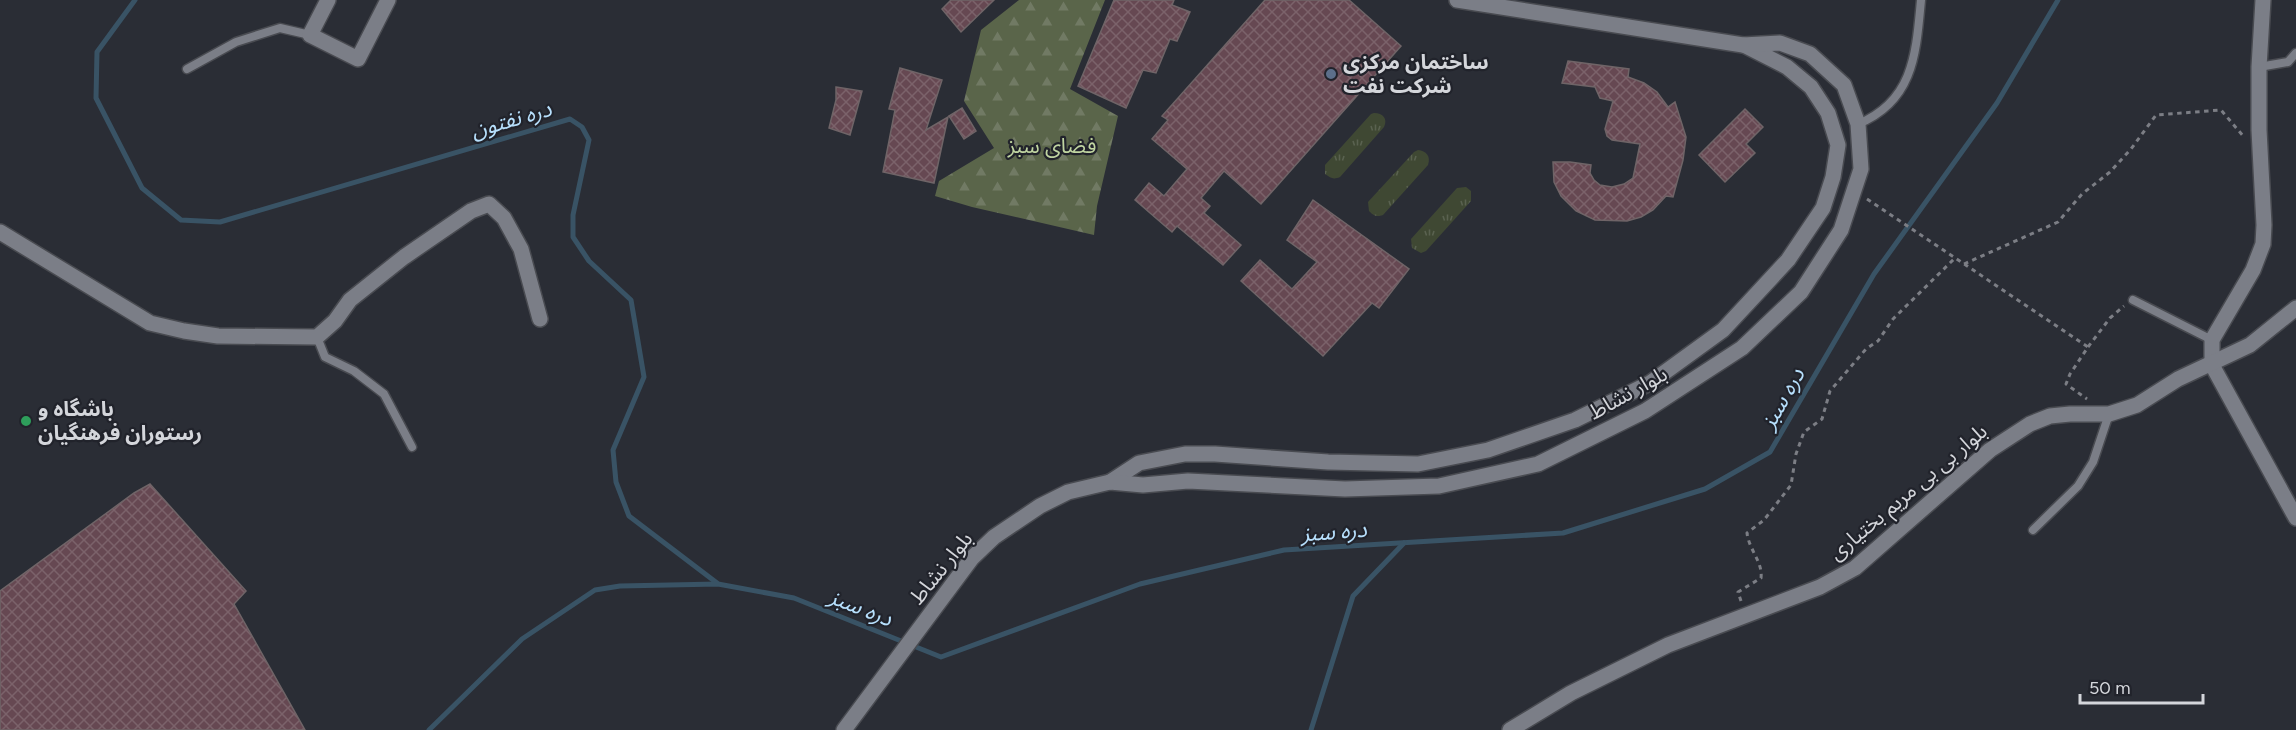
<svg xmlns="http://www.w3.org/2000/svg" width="2296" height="730" viewBox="0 0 2296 730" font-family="Figtree,'Noto Sans Arabic',sans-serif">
<defs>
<pattern id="grass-tufts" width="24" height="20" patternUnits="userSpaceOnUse" patternTransform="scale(1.5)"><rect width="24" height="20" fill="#3f4833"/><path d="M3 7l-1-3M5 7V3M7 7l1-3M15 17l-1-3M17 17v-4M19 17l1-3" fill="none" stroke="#5a6250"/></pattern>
<pattern id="forest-firs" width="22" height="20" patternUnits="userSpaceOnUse" patternTransform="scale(1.5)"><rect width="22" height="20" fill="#5a654a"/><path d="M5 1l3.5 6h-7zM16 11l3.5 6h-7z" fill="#717a64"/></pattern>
<pattern id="building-cross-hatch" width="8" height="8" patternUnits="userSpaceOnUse" patternTransform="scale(1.5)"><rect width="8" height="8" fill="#664852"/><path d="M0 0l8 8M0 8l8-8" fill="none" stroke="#7b626a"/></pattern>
</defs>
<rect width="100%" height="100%" fill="#2a2d35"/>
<!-- grass -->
<g fill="url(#grass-tufts)">
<path d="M1374,113c9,0 14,6 10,14l-44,50c-7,3 -9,1 -15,-3v-9l46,-51z"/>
<path d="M1418,150c8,1 13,6 10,15l-45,50c-7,2 -9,1 -14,-4l-1,-9 46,-50z"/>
<path d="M1466,187l5,4v10l-45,50 -5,2 -9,-5 -1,-9 46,-51z"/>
</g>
<!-- forest -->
<path fill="url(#forest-firs)" d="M1019,0h86l-35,89 48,27 -21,90 -3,29 -122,-28 -37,-11 4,-15 55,-33 -30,-47 17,-71z"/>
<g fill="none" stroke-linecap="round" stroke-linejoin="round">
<!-- stream -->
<g stroke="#395365" stroke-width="5">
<path d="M135,0l-38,52 -1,46 46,90 39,32 39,2 350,-103 12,8 7,13 -16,75v22l16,24 42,39 13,77 -31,73 3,32 13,34 88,67"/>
<path d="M429,730l93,-91 73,-49 25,-4 98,-2 76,14 147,59 199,-73 144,-34 279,-17 142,-44 65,-37 104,-178 123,-171 61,-103"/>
<path d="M1311,730l42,-134 51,-53"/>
</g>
</g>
<!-- building -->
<g fill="url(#building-cross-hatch)" stroke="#6f6467" stroke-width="1.5">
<path d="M951,0h43l-33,32 -19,-23z"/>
<path d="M1114,0h60l-2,5 18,7 -13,29 -7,-2 -14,34 -13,-3 -17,38 -48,-22z"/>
<path d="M1265,0h84l52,46 -140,158 -37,-33 -23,27 9,8 -6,7 37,32 -18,20 -46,-39 -5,6 -37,-32 14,-17 15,13 23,-27 -35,-30 16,-19 -6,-4z"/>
<path d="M1568,61l61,8 -1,8 16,6 13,9 11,15 7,-5 11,35 -3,23 -10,37 -7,-1 -13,14 -12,7 -14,4 -32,-1 -19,-9 -15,-15 -7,-14 -1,-20h17l21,3 -1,8 4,7 6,5 12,2 12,-3 9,-6 7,-34 -28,-4 -5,-4 -2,-7 8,-28 -13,-3 -5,-11 -33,-4z"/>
<path d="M900,68l42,12 -16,50 22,-13 -14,66 -51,-11 12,-62 -6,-1z"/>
<path d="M836,87l26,4 -12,44 -21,-7 7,-28z"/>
<path d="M962,108l14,23 -12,8 -15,-23z"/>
<path d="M1745,109l18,18 -17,17 9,9 -30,29 -26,-27z"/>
<path d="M1313,200l96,69 -30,39 -7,-5 -49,53 -82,-75 19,-21 32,29 25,-27 -30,-22z"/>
<path d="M150,484l96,107 -12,13 71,126h-305v-139l134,-98z"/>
</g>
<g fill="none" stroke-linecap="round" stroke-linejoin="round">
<defs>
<g id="lane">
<path d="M2259,67l29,-5 8,-9"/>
<path d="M187,69l49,-27 44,-14 30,7"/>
<path d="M1858,124c56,-23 58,-71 63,-124"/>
<path d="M2133,300l79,40"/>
<path d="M317,337l8,20 29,14 30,23 28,53"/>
<path d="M2033,530l45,-44 15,-24 16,-48"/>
</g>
<g id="street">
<path d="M328,0l-18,35 48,24 30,-59"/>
<path d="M2263,0l-4,67v63l5,95 -1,19 -10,26 -41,70v25l84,153"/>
<path d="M0,232l150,91 34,8 34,5 99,1 18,-16 15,-21 54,-43 67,-46 18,-7 15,14 17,31 19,70"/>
</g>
<g id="secondary">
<path d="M1110,482l29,-19 46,-9h30l113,8 90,2 70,-14 87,-30 75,-37 73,-53 65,-70 35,-52 10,-31 5,-32 -10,-32 -17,-26 -24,-20 -43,-22"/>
<path d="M844,730l128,-172 22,-21 46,-31 28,-14 42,-10 33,3 45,-4 157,8 94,-3 99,-22 107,-53 97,-63 59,-56 40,-62 20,-61 -3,-45 -14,-39 -34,-31 -30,-11 -37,2 -286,-45"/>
<path d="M1510,730l61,-37 97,-48 152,-58 35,-19 135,-118 40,-26 20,-8 20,-2h39l28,-9 41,-26 72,-34 46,-37"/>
</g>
</defs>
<!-- lane casing -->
<use href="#lane" stroke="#494b51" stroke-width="11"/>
<!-- street casing -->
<use href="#street" stroke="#494b51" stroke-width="18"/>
<!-- secondary casing -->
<use href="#secondary" stroke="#494b51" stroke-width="18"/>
<!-- path -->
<g stroke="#7c7e85" stroke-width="3" stroke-dasharray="4.5 4.5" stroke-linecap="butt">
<path d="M1867,199l221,148 -18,27 -4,10 21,15"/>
<path d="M1964,264l94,-42 24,-28 28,-22 21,-23 25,-34 65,-5 23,27"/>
<path d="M2088,347l22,-29 14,-12"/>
<path d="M1741,601l-3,-9 23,-14c2,-16 -12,-28 -14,-45l17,-13 27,-35 5,-31 8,-22 18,-13 8,-28 36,-42 12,-8 15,-22 62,-61"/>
</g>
<!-- lane -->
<use href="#lane" stroke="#7b7e87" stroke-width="8"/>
<!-- street -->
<use href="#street" stroke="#7b7e87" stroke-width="15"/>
<!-- secondary -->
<use href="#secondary" stroke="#7b7e87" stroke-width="15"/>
</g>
<!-- markers -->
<circle fill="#5c6f8a" stroke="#21232b" stroke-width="2" cx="1331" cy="74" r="6"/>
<circle fill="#2e9e5b" stroke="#21232b" stroke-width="2" cx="26" cy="421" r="6"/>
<g text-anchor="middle" stroke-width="4.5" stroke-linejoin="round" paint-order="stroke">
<!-- poi labels -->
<g font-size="21" font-weight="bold" fill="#d4d6db" stroke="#21232b" text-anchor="start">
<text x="1343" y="69">ساختمان مرکزی<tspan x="1343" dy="24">شرکت نفت</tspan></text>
<text x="38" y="416">باشگاه و<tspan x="38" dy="24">رستوران فرهنگیان</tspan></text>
</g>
<!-- park labels -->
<g font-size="21" fill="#c0d5a1" stroke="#21232b">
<text x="1052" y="153">فضای سبز</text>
</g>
<!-- street labels -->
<g font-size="21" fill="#d4d6db" stroke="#21232b">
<text transform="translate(1628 393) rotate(-29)" y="7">بلوار نشاط</text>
<text transform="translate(1908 492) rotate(-40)" y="7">بلوار بی بی مریم بختیاری</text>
<text transform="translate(941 568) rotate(-51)" y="7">بلوار نشاط</text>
</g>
<!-- water labels -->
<g font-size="22" font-style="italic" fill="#b7e0fd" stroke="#21232b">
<text transform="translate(511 119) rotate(-16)" y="8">دره نفتون</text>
<text transform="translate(1782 398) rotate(-60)" y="8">دره سبز</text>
<text transform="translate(1334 531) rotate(-4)" y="8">دره سبز</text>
<text transform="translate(861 607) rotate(22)" y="8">دره سبز</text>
</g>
</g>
<!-- scale -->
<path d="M2080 694v9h123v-9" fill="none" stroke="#d4d6db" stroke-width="3"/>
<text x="2089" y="694" font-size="18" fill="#d4d6db" stroke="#21232b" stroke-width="4.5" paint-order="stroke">50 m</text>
</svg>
